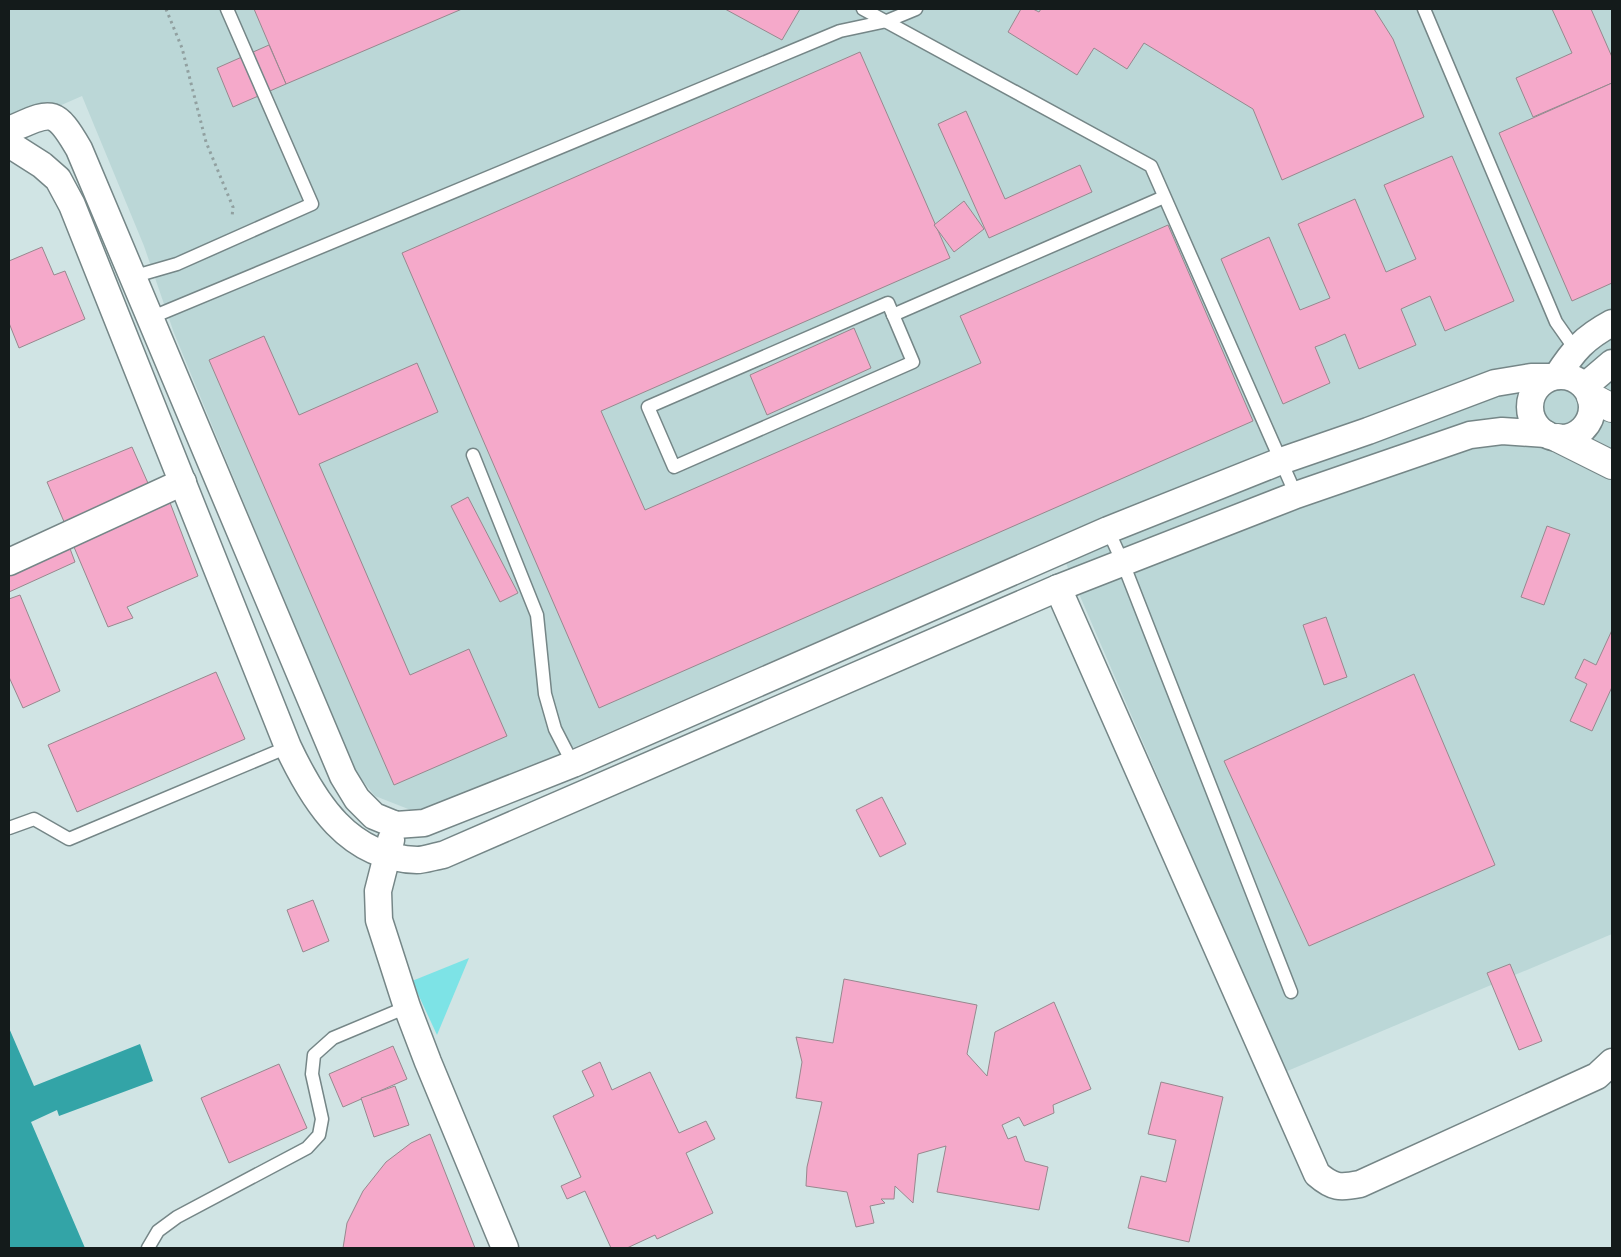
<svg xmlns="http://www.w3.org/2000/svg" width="1621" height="1257" viewBox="0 0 1621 1257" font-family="'Asap Condensed',sans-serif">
<rect width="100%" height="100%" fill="#d0e4e4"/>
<!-- built -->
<path fill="#bbd7d7" d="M9,9h1603v925l-327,138 -230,-534 -634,276 -46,-18 -21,-26 -180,-437 -30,-87 -62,-150 -73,32z"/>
<!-- green -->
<path fill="#7de3e6" d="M469,958l-32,77 -25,-54z"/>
<!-- water -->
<path fill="#33a4a7" d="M9,1028l25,58 106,-42 13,37 -94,35 -2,-6 -26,12 54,126h-76z"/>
<!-- building -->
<g fill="#f5a9ca" stroke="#97888e">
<path d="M254,9h208l-176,75z"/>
<path d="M725,9h75l-18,31z"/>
<path d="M1021,9h12l6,3 2,-3h333l19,30 31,78 -142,63 -29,-71 -109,-66 -17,26 -33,-21 -17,27 -69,-43z"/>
<path d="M1552,9h39l21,48v26l-79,34 -17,-39 56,-25z"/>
<path d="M269,45l17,39 -53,23 -16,-39z"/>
<path d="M860,52l90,206 -349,153 44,99 336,-147 -21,-47 208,-91 85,196 -654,287 -197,-455z"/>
<path d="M1612,83v200l-40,18 -73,-168z"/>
<path d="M966,111l39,88 75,-34 12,27 -103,46 -51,-114z"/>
<path d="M1452,156l62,145 -69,30 -15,-35 -29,13 15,36 -57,24 -14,-35 -22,10 -8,3 15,36 -47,21 -62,-145 48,-22 31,73 30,-12 -32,-74 57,-25 31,73 30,-13 -32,-74z"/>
<path d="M964,201l20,28 -30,23 -20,-27z"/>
<path d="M42,247l12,28 11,-4 20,48 -66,29 -10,-25v-62z"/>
<path d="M854,328l17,40 -104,47 -17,-40z"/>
<path d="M264,336l35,79 118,-52 21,49 -119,52 91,211 59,-26 38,87 -113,49 -185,-425z"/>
<path d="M132,447l19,43 -86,34 -18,-42z"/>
<path d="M468,497l50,96 -18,9 -49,-96z"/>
<path d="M169,500l29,76 -71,31 6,11 -25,9 -37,-87z"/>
<path d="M1547,526l23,8 -26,71 -23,-8z"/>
<path d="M69,546l6,16 -66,30v-23z"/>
<path d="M20,595l40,96 -37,17 -14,-31v-78z"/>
<path d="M1326,617l21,60 -23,8 -21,-60z"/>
<path d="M1612,630v57l-20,44 -22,-10 17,-37 -12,-6 9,-19 12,6z"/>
<path d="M216,672l29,67 -168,73 -29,-67z"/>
<path d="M1414,674l81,191 -186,81 -85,-185z"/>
<path d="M882,797l24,47 -26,13 -24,-47z"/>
<path d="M313,900l16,41 -26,11 -16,-42z"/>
<path d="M1510,964l32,77 -23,9 -32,-77z"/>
<path d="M844,979l133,26 -10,49 20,22 8,-44 59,-30 37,87 -38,16 1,8 -30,13 -5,-9 -17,8 6,14 8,-3 9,25 23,6 -9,43 -102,-18 9,-46 -28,8 -5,49 -18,-17 -1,13h-13l4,4 -15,3 4,17 -18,4 -9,-35 -41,-6 1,-19 15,-65 -26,-4 6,-36 -6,-25 37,6z"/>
<path d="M393,1046l14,33 -64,28 -14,-33z"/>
<path d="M600,1062l12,28 38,-18 29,61 27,-12 9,18 -29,14 27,60 -56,26 -2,-4 -28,13h-16l-26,-57 -18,8 -6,-13 20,-9 -28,-61 41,-20 -12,-25z"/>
<path d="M279,1064l28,64 -78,35 -28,-65z"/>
<path d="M1161,1082l62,15 -34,145 -61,-14 13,-52 25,6 10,-42 -28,-6z"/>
<path d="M395,1086l14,39 -35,12 -13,-39z"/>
<path d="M430,1134l45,114h-132l4,-25 16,-32 23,-29 25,-19z"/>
</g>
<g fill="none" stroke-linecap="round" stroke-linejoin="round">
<defs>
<g id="service">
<path d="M863,9l288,157 145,329"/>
<path d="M1424,9l132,313 19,27"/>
<path d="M132,277l45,-13 135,-60 -85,-195"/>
<path d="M888,303l25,59 -239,105 -26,-60z"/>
<path d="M893,315l271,-118"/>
<path d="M150,318l690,-287 47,-10 29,-12"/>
<path d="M473,455l64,160 8,79 10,35 18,35"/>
<path d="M1108,530l15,33 168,429"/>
<path d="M9,828l25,-9 35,20 219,-92"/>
<path d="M148,1248l10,-17 19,-14 130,-69 12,-13 3,-16 -10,-45 2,-19 19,-17 74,-31"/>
</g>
<g id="minor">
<path d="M9,130c42,-18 45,-24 70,19l264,627 14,23 17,17 22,9 28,-2 149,-59 535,-234 173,-69 87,-30 127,-48 36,-6h20"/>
<path d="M9,144l33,21 16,14 14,26 216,542c26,55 60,111 129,113 8,0 18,-4 26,-5l615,-267 238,-93 174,-60 32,-4 44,3"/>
<path d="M1557,376c17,-26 27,-38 55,-53"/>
<circle cx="1561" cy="407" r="31"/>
<path d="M1585,386l27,-23"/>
<path d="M9,562l174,-80"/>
<path d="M1058,588l259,586c16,14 23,14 43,10l237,-108 15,-14"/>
<path d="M391,840l-13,51 1,29 28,87 21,55 77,186"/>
</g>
<g id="tertiary">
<path d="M1591,397l21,11"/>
<path d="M1558,438l54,27"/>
</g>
</defs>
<!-- service casing -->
<use href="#service" stroke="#758687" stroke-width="15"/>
<!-- minor casing -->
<use href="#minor" stroke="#758687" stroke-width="29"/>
<!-- tertiary casing -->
<use href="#tertiary" stroke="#758687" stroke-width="30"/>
<!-- path -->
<path stroke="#91a0a0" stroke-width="3" stroke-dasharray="2.5 4" stroke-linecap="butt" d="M166,9l16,39 24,94 27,65 -1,10"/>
<!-- service -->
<use href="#service" stroke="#fff" stroke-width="12"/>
<!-- minor -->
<use href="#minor" stroke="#fff" stroke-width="26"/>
<!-- tertiary -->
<use href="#tertiary" stroke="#fff" stroke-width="28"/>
</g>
<!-- border -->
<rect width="1621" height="1257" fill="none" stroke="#141b1b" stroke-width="20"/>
</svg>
